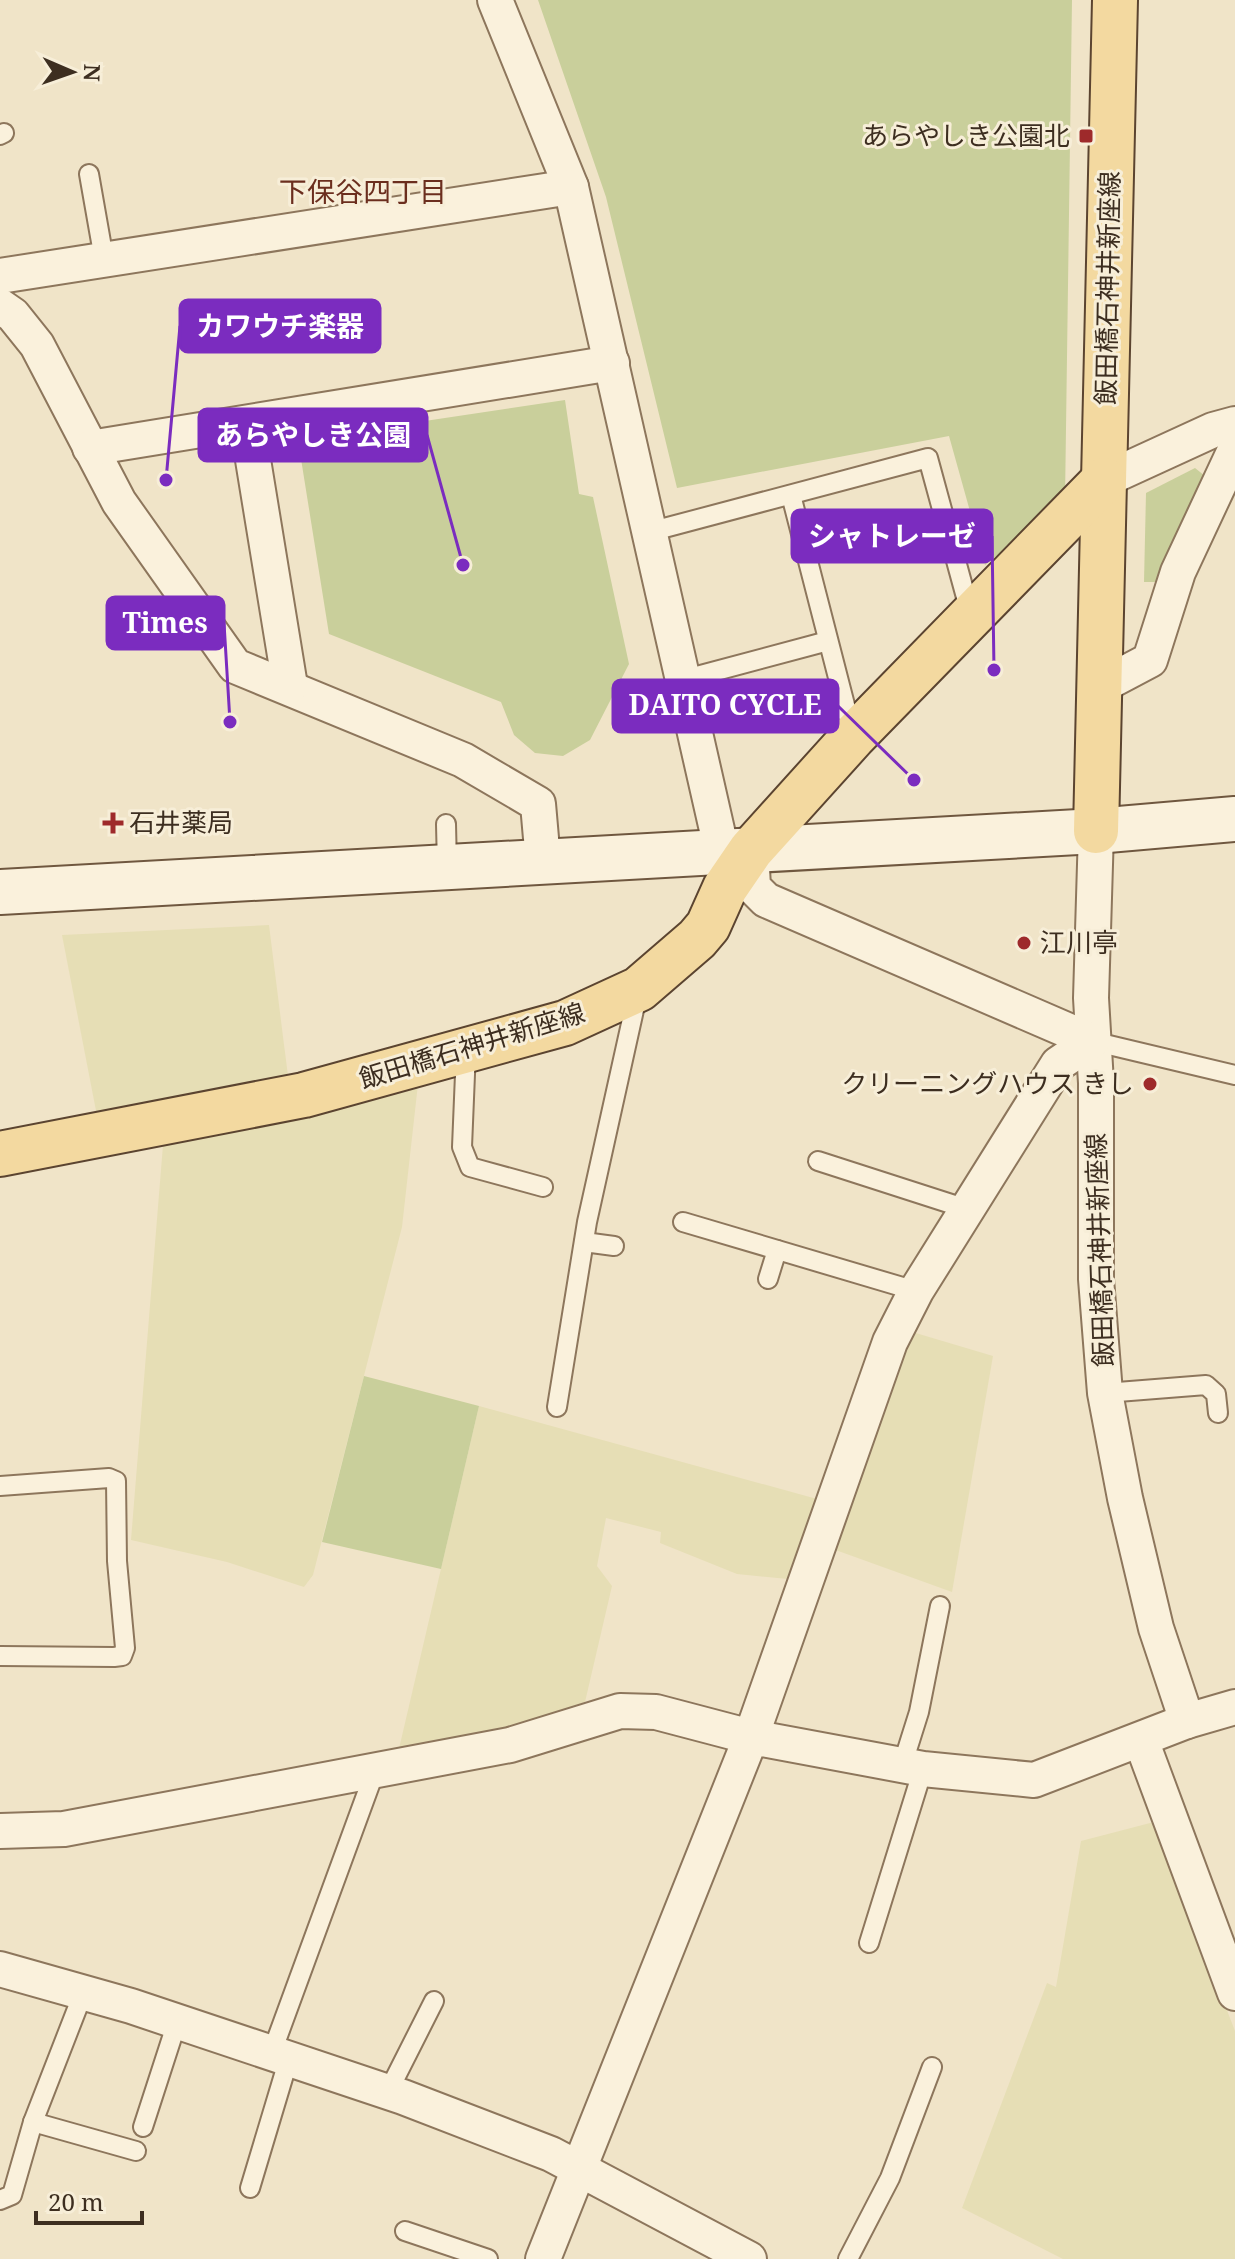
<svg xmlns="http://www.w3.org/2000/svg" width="1235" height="2259" viewBox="0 0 1235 2259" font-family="'Noto Serif','Noto Sans JP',serif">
<rect width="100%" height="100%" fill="#f0e4c8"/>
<!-- farmland -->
<g fill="#e6deb5">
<path d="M269,925l20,159 -191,37 -36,-186z"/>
<path d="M418,1084l-16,143 -89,348 -9,12 -77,-25 -96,-22 32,-395 108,-21z"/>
<path d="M909,1331l84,25 -41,236 -122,-44z"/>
<path d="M479,1406l338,93 -29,80 -51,-5 -77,-31 1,-11 -55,-14 -9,48 15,20 -27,116 -81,27 -106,24z"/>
<path d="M1154,1822l81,209v228h-172l-101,-51 85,-225 9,4 25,-146z"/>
</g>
<!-- green -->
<g fill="#c9cf9b">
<path d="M538,0h534l-7,500 -80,65 -36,-129 -272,52 -71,-291z"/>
<path d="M565,400l14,94 14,3 36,167 -39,76 -27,16 -28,-3 -21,-18 -13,-33 -172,-68 -31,-194z"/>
<path d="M1195,468l15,12 -48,102h-18l2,-89z"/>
<path d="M364,1376l115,30 -38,163 -119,-27z"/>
</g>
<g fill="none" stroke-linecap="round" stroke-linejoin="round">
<defs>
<g id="lane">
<path d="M0,135l4,-2"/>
<path d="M89,174l15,85"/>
<path d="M791,495l62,241"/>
<path d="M649,532l279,-74 42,154"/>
<path d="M682,680l146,-39"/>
<path d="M446,824l1,43"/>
<path d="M1092,1041l143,34"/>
<path d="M466,1050l-4,97 8,20 73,20"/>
<path d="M818,1161l149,48"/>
<path d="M683,1222l233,69"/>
<path d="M584,1242l30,4"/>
<path d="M768,1279l9,-29"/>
<path d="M1105,1393l101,-8 10,9 2,19"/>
<path d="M557,1407l30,-185 51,-230"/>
<path d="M0,1486l109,-8 7,3 1,80 8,87 -3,8 -8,1 -114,-1"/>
<path d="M902,1766l17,-54 21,-106"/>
<path d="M869,1943l54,-174"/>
<path d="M272,2052l103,-281"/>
<path d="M388,2092l46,-91"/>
<path d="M33,2122l103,29"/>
<path d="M143,2127l34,-105"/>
<path d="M250,2188l39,-130"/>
<path d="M0,2200l12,-5 21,-73 51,-131"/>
<path d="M405,2231l83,28"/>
<path d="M848,2259l42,-81 42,-111"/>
</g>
<g id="street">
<path d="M495,0l76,187 151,665"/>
<path d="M0,276l571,-89"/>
<path d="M0,306l13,9 24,30 82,157 116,164 228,94 75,44 5,57"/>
<path d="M247,423l43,263"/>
<path d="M90,448l522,-85"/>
<path d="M1104,480l109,-50 22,-6"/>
<path d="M1099,687l51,-27 28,-88 57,-122"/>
<path d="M1096,831l-5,167 5,85v196l9,114 20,105 31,130 31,93"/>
<path d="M751,850l2,37 13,13 326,141"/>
<path d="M1141,1740l94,253"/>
<path d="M0,1831l64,-2 446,-84 110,-34 36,1 95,25 172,32 111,11 153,-59 48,-14"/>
<path d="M0,1969l131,37 272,91 148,57 198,105"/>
<path d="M543,2259l208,-522 139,-395 26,-51 142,-227 34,-23"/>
</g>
<path id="secondary" d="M0,892l1096,-61 139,-12"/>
<g id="primary">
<path d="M1096,831l19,-831"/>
<path d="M0,1154l304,-59 261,-72 74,-34 58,-50 11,-13 17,-38 26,-38 102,-113 251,-257"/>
</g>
</defs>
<!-- lane casing -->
<use href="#lane" stroke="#8d765c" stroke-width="22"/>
<!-- street casing -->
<use href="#street" stroke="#8d765c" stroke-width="38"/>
<!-- secondary casing -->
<use href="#secondary" stroke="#6f573f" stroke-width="48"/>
<!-- primary casing -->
<use href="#primary" stroke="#5b4430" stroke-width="48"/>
<!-- lane -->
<use href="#lane" stroke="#faf1dc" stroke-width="18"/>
<!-- street -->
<use href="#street" stroke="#faf1dc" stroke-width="34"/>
<!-- secondary -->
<use href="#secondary" stroke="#faf1dc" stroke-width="44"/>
<!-- primary -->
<use href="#primary" stroke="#f3d9a0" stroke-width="44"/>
</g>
<!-- markers -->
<g fill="#9e2a2b" stroke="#f7eed8" stroke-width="3">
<rect x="1078" y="128" width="16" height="16" rx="4"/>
<path d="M109 811h8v8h8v8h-8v8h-8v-8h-8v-8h8z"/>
<circle cx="1024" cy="943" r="8"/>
<circle cx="1150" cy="1084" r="8"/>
</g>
<g text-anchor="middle" stroke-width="6" stroke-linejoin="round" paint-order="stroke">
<!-- poi labels -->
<g font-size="26" fill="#3d2e20" stroke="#f7eed8" text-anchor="end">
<text x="1070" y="145">あらやしき公園北</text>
<text x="129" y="832" text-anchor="start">石井薬局</text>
<text x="1040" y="952" text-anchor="start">江川亭</text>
<text x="1134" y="1093">クリーニングハウス きし</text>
</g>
<!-- street labels -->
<g font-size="26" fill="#3d2e20" stroke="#f7eed8">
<text transform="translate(1108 288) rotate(-89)" y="9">飯田橋石神井新座線</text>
<text transform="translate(472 1046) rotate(-17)" y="9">飯田橋石神井新座線</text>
<text transform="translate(1100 1250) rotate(-92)" y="9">飯田橋石神井新座線</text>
</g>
<!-- neighbourhood labels -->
<g font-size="28" fill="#6b2e1e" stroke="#f7eed8">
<text x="363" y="202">下保谷四丁目</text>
</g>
</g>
<!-- callouts -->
<path fill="none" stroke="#7b2cbf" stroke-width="3" d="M166 480L180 326M463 565L427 435M994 670L992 536M230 722L224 623M914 780L838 706"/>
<g fill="#7b2cbf" stroke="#f7eed8" stroke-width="3">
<circle cx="166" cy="480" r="8"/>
<circle cx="463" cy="565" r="8"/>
<circle cx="994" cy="670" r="8"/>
<circle cx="230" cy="722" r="8"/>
<circle cx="914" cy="780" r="8"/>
</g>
<g fill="#7b2cbf" stroke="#7b2cbf" stroke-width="3">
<rect x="180" y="300" width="200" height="52" rx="8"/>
<rect x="199" y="409" width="228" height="52" rx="8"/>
<rect x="792" y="510" width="200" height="52" rx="8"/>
<rect x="107" y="597" width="117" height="52" rx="8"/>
<rect x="613" y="680" width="225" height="52" rx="8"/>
</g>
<g font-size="28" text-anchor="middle" font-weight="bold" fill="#fff">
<text x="280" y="336">カワウチ楽器</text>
<text x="313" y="445">あらやしき公園</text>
<text x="892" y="546">シャトレーゼ</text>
<text x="165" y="633">Times</text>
<text x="725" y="715">DAITO CYCLE</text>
</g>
<!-- north arrow -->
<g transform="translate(72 72) rotate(92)" stroke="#f7eed8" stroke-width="6" paint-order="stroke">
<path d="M0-6L14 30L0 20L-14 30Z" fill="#3d2e20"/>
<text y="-12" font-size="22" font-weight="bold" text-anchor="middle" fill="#3d2e20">N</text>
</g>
<!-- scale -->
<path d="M36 2211v12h106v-12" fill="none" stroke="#3d2e20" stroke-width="4"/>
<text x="48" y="2211" font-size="24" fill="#3d2e20" stroke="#f7eed8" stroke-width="6" paint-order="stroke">20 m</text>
</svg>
